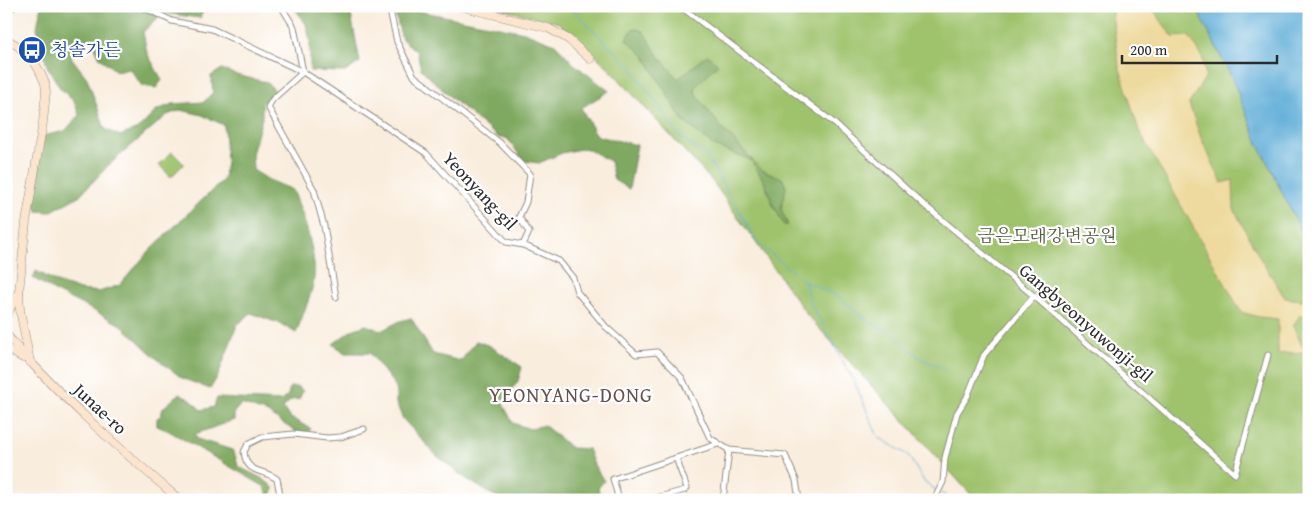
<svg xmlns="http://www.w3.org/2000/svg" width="1315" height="506" viewBox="0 0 1315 506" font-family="'Gentium Book Plus','Noto Serif KR',serif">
<rect width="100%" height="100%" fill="#fff"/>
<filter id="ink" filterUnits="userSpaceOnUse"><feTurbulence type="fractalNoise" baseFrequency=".02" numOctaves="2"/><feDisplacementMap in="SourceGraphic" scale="10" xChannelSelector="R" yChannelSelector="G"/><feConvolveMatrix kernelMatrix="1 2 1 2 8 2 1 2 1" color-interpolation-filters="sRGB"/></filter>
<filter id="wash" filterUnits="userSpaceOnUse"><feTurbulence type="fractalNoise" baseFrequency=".0096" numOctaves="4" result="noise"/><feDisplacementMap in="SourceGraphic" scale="20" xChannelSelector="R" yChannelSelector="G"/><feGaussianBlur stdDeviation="1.12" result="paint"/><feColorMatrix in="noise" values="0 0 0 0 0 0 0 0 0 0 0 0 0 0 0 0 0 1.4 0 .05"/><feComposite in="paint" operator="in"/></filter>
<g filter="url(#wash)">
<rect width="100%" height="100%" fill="#f9eddd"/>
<!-- green -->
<g fill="#9fc36c" stroke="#65774c">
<path d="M490,6h705l37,72 26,65 51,104v253h-333l-168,-184 -95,-134 -107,-117 -47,-42z"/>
<path d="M172,152l12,12 -13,13 -12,-12z"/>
</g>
<!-- forest -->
<g fill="#7fa960" stroke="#556a46">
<path d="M46,6h155l3,4 -4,8 -37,-5 -20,19 4,21 15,27 -6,8 -14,-2 -12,-17 -14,2 -16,-13 -8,-18 -16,5 -5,12 16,21 18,51 15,7 18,-7 19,-19 16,-6 31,-2 9,-10 -2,-16 11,-7 14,6 30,7 9,8 -13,14v14l-10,36 1,16 16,10 24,10c10,25 26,68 20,95 -4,16 -11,32 -17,48l-15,-9 -30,-11 -14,12 -19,51 -8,13 -28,-11 -26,-20 -35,-33 -30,-16 -33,-16 -25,-15 3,-7 21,11 23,8 19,2 21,-7 30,-35 74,-71 2,-18 -2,-36 -22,-10 -21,-5 -14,5 -57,49 -31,32 -29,16 -13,-1 -4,-12 10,-63 22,-5 14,-16 -4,-12 -15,-15 -13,-22 -10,-38 4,-21z"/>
<path d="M293,6h48l9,4 10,52 -15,10 -35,-1v-31l-4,-16z"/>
<path d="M393,6l131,26 31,12 19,20 35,27 -28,17 16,28 40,9 -8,44 -15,-9 -4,-19 -25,-13 -23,5 -23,10 -15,-2 -17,-23h-8l-50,-42 -28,-27 -4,-17 -15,-13z"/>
<path d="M634,28l9,3 15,24 20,24 29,-24 11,9 -22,22 -1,7 24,32 43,45 20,8 4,9 -5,22 7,16h-4l-12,-22 -7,-20 -14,-23 -37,-14 -31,-25 -39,-66 -18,-16z"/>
<path d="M411,318l22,36 28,7 15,-20 14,5 32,21 -4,14 -16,21 11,21 17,6 14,-4 27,23 17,1 6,16 10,16 -6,7 3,12h-97l-15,-7 -27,-17 -26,-21 -33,-36 -7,-16v-16l-26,-34h-25l-12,-9 19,-14 14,-5 15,6 19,-10z"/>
<path d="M290,387h8l5,4 -4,8 -8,1 -8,8 6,9 22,12 -3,4 -12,-1 -28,-19 -27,-9 -7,8v8l-39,14 2,5 35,11 3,5 3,11c12,8 27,11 36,23l-5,11 -4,-13 -96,-56 -12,-5v-8l4,-2 2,-8 16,-14 12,6 10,10 13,-3 3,-9 64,3 7,-6z"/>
</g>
<!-- sand -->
<path fill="#eeda9e" stroke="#8c8264" d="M1111,6h42l1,5 19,26 16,-1 13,20 4,20 -17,28 12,34 21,45 11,-3 1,29 26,49 25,40 24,3v17l-9,-3 -7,11 12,26 -27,2v-35l-19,-2 -18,-5 -102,-181 -20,-65z"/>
<!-- water -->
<path fill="#5dacd7" stroke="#446c81" d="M1195,6h114v241l-51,-104 -26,-65z"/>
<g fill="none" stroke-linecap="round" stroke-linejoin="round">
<!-- stream -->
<g stroke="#5dacd7" stroke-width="1">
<path d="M569,6l63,62 48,69 27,20 51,86 46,38 35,16 31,26 18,7 33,29 24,10"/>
<path d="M805,282l6,22 44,79 23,54 30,18 16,26 13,10"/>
<path d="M941,493l12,7"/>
</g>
</g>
</g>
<g filter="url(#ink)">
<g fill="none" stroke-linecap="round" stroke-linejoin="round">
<defs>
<g id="street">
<path d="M141,6l31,15 40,8 91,43 123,81 80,89 17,3 36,16 14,17 4,14 29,35 30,27 21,-2 25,26 28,60 19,12 56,5 11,25 3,20"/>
<path d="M281,6l13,21 9,45 -30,27 -5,8 46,83 10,36 12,71"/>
<path d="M389,6l8,36 17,34 86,67 30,31 -4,28 -7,15 10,15 -6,13"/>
<path d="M680,6l154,117 89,81 111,92 201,178 33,-119"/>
<path d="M281,500l-4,-21c-15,-11 -30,-4 -33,-27l4,-8 14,-7 32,-3 33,4 14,-1 23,-8"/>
<path d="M619,500l-6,-21 105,-35"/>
<path d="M649,500l36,-10 2,-2 -11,-30"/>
<path d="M723,500l6,-50"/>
<path d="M934,500l9,-18 2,-24 12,-45 10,-16 17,-42 50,-59"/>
</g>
<g id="secondary">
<path d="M459,6l89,22 20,11 22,20"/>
<path d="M6,10l8,-4"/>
<path d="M6,39l12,7 15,14 6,10 6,13 1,9 -3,30 -17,100 -7,70 -13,24"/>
<path d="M19,292l1,18 10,52"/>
<path d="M6,334c52,62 113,114 174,166"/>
<path d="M6,348l17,10"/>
</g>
</defs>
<!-- street casing -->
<use href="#street" stroke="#928c84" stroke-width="7"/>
<!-- secondary casing -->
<use href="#secondary" stroke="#928c84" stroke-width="9"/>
<!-- street -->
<use href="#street" stroke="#fff" stroke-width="5"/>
<!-- secondary -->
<use href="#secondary" stroke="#fce5cf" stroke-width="8"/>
</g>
</g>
<!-- icons -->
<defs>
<symbol id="bus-disc" viewBox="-11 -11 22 22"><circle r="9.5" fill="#1a4fb4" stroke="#fff"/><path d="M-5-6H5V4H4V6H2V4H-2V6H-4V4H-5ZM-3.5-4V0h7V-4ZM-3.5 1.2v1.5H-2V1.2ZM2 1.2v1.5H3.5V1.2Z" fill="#fff"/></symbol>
</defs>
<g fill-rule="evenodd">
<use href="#bus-disc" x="16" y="34" width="32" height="32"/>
</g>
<g text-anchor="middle" stroke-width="4.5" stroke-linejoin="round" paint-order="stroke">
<!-- transit labels -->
<g font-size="18" fill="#164399" stroke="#fff" text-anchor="start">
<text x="51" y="56">청솔가든</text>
</g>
<!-- street labels -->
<g font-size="18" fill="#2b2b2b" stroke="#fff">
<text transform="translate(480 191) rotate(47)" y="6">Yeonyang-gil</text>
<text transform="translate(1086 323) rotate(41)" y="6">Gangbyeonyuwonji-gil</text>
<text transform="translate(100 409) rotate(43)" y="6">Junae-ro</text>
</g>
<!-- park labels -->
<g font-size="18" fill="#546042" stroke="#fff">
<text x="1047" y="242">금은모래강변공원</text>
</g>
<!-- quarter labels -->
<g font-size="20" letter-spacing="1" fill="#65504e" stroke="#fff">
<text x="571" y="402">YEONYANG-DONG</text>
</g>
</g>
<!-- margin -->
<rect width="1315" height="506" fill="none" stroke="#fff" stroke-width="25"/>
<!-- scale -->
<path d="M1122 55v8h155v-8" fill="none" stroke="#2b2b2b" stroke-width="2.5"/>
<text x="1130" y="55" font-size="15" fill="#2b2b2b" stroke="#ffffff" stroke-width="4" paint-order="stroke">200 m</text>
</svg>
